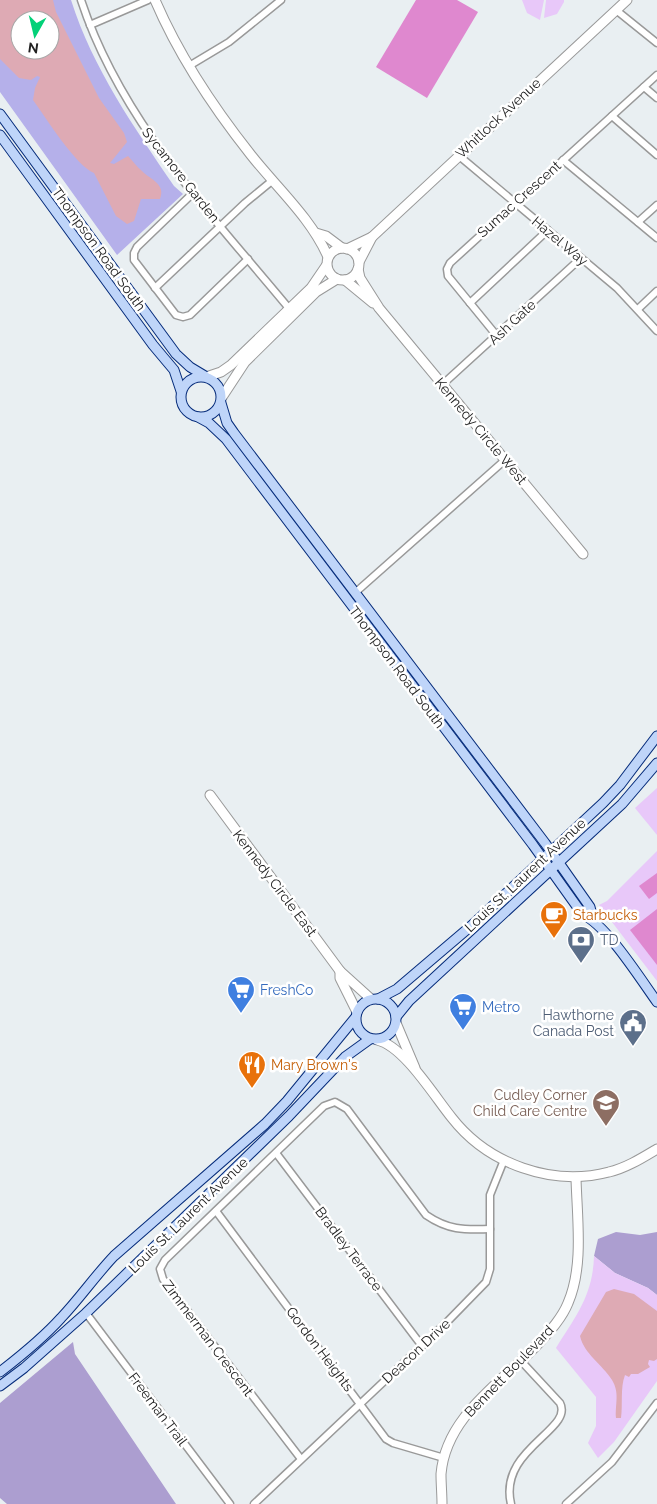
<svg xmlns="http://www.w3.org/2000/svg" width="657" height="1504" viewBox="0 0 657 1504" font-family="Raleway,sans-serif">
<rect width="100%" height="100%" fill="#e9eff2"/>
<!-- grass -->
<path fill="#b5b0ea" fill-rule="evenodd" d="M0,0h71c22,69 63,127 103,186l9,8 -66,61 -117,-163zM20,20h30v30h-30z"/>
<!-- forest -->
<g fill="#ac9ed0">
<path d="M616,1232l24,3 17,-3v63l-9,-7 -33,-15 -21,-17 4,-17z"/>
<path d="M73,1342l2,12 101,150h-169l-7,-6v-95z"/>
</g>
<!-- park -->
<g fill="#e8c8f9">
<path d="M522,0h22l-4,20 -13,-7z"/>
<path d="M546,0h18v2l-7,12 -13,4z"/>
<path d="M657,788v47l-22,-27z"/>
<path d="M657,851v130l-58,-76 8,-4z"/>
<path d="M594,1256l21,17 33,15 9,7v86l-43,61 -16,16 -10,-15 8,-17v-29l-40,-49c20,-32 37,-53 38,-92z"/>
</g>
<!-- pitch -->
<g fill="#df88cf">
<path d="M416,0h41l21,12 -51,86 -51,-31z"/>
<path d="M657,873v20l-8,6 -10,-13z"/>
<path d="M657,909v56l-27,-35z"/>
</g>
<!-- water -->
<g fill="#deaab4" fill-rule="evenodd">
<path d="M0,0h53l3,12 43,86 25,35 3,9 -17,21 4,1 14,-8c5,5 9,11 14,15 9,9 24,13 18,28h-19l-7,22 -7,3 -11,-8 -22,-43c-18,-7 -48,-55 -61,-73l2,-12 5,-11 -3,-1 -6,4 -12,-2 -19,-19zM20,20h30v30h-30z"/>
<path d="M614,1289l20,5 23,17v48l-3,2 -5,-1 -1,4 2,3 -12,7h-7l-2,3 -4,-2c-5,13 -2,29 -4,43h-5c-1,-14 4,-25 -4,-38 -10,-16 -28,-26 -32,-44l26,-44z"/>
</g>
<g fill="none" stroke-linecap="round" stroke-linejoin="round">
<defs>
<g id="minor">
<path d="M81,0c40,122 131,215 211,312"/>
<path d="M616,10l41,33"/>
<path d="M90,25l58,-25"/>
<path d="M189,66l40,-24 52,-42"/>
<path d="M644,87l13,11"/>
<path d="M612,116l45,39"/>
<path d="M458,155l159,133 40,43"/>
<path d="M563,160l94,78"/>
<path d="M193,193l-56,54 -3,6v7l42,55 7,2 7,-2 58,-56"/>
<path d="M638,222l19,-17"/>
<path d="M155,288l90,-85 28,-23"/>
<path d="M470,303l78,-73"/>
<path d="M638,309l19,-18"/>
<path d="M497,336l-49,-60 -1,-7 3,-6 207,-188"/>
<path d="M443,384l138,-126"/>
<path d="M356,592l149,-132"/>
<path d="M276,1153l146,193"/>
<path d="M216,1211l170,228 7,4 51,15"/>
<path d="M86,1313l144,191"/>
<path d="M301,1459l-138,-180 -3,-10 5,-9 159,-154 11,-4 12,7 79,106c22,15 37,15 64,14"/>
<path d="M254,1504l193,-182 39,-40 4,-13v-74l14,-35"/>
<path d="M511,1504c-13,-55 63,-74 49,-101l-38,-41"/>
<path d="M566,1504l46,-42 45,-59"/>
</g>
<g id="tertiary">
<path d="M155,0c24,56 58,107 96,155 26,33 60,63 77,102"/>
<path d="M316,233l10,3 16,12"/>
<circle cx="343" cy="264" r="16"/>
<path d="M347,249l25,-12"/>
<path d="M359,262l13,-25 255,-237"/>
<path d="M358,269l2,9 19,30 204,246"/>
<path d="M345,280l28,23"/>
<path d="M209,376l12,-4 10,-7 80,-77 15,-22"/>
<path d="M222,397l23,-35 71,-70 21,-13"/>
<path d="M210,795l130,176"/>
<path d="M357,1012l-17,-34v-7l31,28"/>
<path d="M396,1023l19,45"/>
<path d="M377,1040c27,6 57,56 75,78 36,46 100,69 157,54 17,-4 33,-14 48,-23"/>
<path d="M442,1504c0,-10 -1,-20 -1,-30 5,-59 62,-92 98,-131 11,-12 23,-25 29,-40 16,-37 9,-85 8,-125"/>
</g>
<g id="secondary">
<path d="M0,114l176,240 14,13 15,9"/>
<path d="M0,135l153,210 21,25 7,21"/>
<circle cx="201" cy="397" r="20"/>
<path d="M221,403l6,20 7,10 311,410 45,64 3,12"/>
<path d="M198,417l11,6 17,16 307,406 50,70c23,9 58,65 74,87"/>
<circle cx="376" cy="1019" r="20"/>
<path d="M378,999l19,-10 74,-63 132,-123 17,-18 37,-49"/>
<path d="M396,1017l13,-16 213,-197 35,-41"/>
<path d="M0,1372c22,-17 43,-34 61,-54 19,-20 34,-42 53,-62l151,-132 22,-23 68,-83"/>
<path d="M0,1386l24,-18 62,-55 203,-197 56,-59 25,-18"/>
</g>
</defs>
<!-- minor casing -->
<use href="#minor" stroke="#999" stroke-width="9"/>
<!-- tertiary casing -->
<use href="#tertiary" stroke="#999" stroke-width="11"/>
<!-- secondary casing -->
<use href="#secondary" stroke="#062c7b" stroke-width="11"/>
<!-- minor -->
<use href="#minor" stroke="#fff" stroke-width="6"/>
<!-- tertiary -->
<use href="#tertiary" stroke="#fff" stroke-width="9"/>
<!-- secondary -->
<use href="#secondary" stroke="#bfd5f9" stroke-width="9"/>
</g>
<!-- icons -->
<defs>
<symbol id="cafe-pin" viewBox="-11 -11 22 30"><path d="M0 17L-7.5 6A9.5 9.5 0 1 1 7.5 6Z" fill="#e8710a" stroke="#fff"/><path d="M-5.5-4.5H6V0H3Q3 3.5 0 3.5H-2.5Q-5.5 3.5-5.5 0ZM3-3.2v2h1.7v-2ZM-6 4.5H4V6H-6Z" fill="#fff"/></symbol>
<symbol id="bank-pin" viewBox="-11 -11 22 30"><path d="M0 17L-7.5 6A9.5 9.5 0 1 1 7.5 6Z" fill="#5c6f8a" stroke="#fff"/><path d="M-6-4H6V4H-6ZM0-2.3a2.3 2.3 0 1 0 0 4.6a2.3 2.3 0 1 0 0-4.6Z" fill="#fff"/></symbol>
<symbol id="supermarket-pin" viewBox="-11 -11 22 30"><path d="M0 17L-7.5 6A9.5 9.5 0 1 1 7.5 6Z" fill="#3f7fe0" stroke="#fff"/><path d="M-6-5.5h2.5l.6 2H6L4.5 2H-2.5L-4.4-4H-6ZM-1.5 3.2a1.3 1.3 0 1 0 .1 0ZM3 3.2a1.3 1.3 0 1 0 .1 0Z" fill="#fff"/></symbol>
<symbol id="civic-pin" viewBox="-11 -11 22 30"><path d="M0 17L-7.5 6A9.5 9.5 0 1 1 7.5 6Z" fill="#5c6f8a" stroke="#fff"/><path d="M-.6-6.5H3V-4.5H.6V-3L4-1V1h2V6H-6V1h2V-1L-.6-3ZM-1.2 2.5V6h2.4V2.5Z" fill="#fff"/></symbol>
<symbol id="restaurant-pin" viewBox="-11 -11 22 30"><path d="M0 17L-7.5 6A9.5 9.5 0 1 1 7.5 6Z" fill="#e8710a" stroke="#fff"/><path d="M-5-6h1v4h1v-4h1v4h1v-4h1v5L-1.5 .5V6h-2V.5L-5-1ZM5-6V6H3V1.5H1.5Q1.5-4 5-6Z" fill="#fff"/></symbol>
<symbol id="school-pin" viewBox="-11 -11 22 30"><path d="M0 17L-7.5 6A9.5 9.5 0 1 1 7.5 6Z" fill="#8d6e63" stroke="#fff"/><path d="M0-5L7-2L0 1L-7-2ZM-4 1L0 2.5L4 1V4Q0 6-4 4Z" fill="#fff"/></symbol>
</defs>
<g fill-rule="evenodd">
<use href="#cafe-pin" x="538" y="899" width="32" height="43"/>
<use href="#bank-pin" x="565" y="924" width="32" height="43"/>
<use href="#supermarket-pin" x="225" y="974" width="32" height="43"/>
<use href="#supermarket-pin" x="447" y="991" width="32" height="43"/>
<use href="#civic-pin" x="617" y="1007" width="32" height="43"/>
<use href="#restaurant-pin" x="236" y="1049" width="32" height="43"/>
<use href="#school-pin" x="590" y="1087" width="32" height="43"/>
</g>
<g text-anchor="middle" stroke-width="5" stroke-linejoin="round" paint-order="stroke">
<!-- street labels -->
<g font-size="14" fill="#222" stroke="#fff">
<text transform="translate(498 118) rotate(-43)" y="5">Whitlock Avenue</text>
<text transform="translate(181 175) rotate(52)" y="5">Sycamore Garden</text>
<text transform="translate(519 199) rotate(-42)" y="5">Sumac Crescent</text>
<text transform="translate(560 241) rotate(40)" y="5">Hazel Way</text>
<text transform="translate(99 249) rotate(54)" y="5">Thompson Road South</text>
<text transform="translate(512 322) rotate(-43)" y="5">Ash Gate</text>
<text transform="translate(481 431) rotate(50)" y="5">Kennedy Circle West</text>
<text transform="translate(397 667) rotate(53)" y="5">Thompson Road South</text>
<text transform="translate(525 875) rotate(-43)" y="5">Louis St. Laurent Avenue</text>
<text transform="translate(275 883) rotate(53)" y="5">Kennedy Circle East</text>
<text transform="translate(188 1215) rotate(-44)" y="5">Louis St. Laurent Avenue</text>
<text transform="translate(349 1249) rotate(53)" y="5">Bradley Terrace</text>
<text transform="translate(208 1338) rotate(53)" y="5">Zimmerman Crescent</text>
<text transform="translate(320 1349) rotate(53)" y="5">Gordon Heights</text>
<text transform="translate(416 1351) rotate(-43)" y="5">Deacon Drive</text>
<text transform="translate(509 1371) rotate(-46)" y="5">Bennett Boulevard</text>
<text transform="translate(158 1409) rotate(53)" y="5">Freeman Trail</text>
</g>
<!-- food labels -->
<g font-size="14" fill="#c56008" stroke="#fff" text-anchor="start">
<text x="573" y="920">Starbucks</text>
<text x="271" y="1070">Mary Brown's</text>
</g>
<!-- service labels -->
<g font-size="14" fill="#4e5e75" stroke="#fff" text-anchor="start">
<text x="600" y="945">TD</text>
<text x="614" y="1020" text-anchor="end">Hawthorne<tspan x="614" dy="16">Canada Post</tspan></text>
</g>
<!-- shop labels -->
<g font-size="14" fill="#366cbe" stroke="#fff" text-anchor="start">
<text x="260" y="995">FreshCo</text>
<text x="482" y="1012">Metro</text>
</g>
<!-- education labels -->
<g font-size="14" fill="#785e54" stroke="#fff" text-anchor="end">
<text x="587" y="1100">Cudley Corner<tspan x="587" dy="16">Child Care Centre</tspan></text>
</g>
</g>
<!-- north arrow -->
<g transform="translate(35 35) rotate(188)"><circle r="24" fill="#ffffff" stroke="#a7a7a7"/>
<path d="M0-4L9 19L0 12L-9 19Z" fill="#02d178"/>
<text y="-8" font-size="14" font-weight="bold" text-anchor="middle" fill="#222222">N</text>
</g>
</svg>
